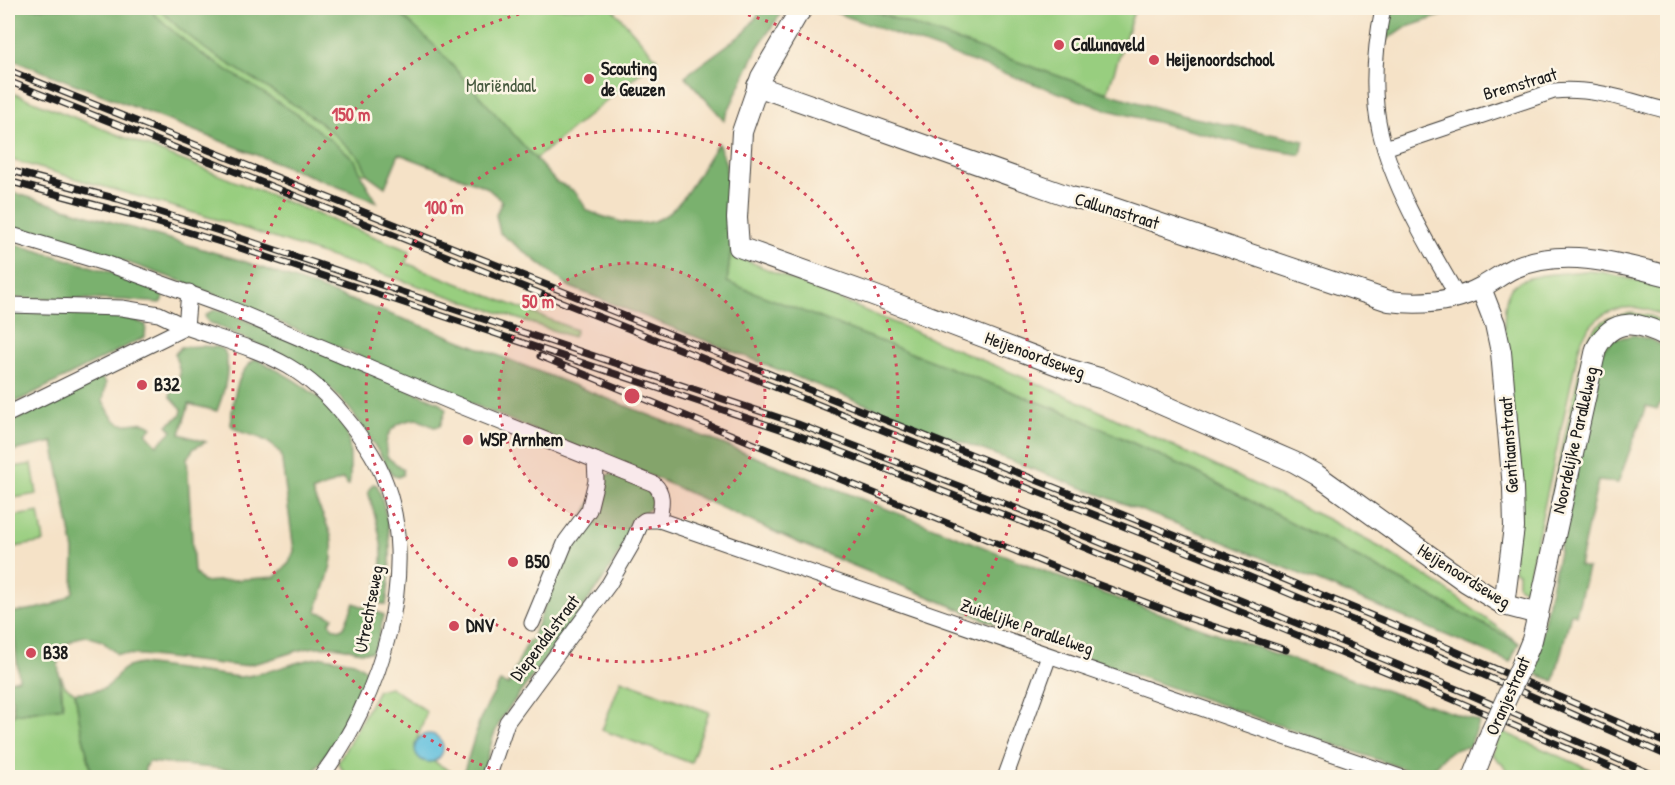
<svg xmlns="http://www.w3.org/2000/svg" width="1675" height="785" viewBox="0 0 1675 785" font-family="'Patrick Hand',sans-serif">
<rect width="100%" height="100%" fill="#fcf5e5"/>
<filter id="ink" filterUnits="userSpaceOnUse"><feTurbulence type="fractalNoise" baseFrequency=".0167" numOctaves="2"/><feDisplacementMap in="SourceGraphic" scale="12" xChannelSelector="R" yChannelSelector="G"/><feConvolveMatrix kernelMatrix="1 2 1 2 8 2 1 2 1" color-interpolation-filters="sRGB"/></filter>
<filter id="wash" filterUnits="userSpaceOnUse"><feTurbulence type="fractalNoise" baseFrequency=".008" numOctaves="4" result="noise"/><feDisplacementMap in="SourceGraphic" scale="24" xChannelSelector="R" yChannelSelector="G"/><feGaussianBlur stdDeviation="1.35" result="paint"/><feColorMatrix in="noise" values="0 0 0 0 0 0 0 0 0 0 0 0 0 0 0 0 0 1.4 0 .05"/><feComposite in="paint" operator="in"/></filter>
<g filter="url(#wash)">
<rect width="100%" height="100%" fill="#f5e2c7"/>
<!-- green -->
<g fill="#98ce7f" stroke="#5a754e" stroke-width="1.5">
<path d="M8,8h604l45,51 -141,116 -124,-48 -20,49 -364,-135z"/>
<path d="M864,8h271l-28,85z"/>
<path d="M8,91l402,160 -4,12 170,67 -3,7 -351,-116 -214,-62z"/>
<path d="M732,240l4,12 5,6 333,141 251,119 58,31 57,36 79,58 -323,-171 -124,-57 -345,-133z"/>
<path d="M1584,271l18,1 65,16v30c-36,-20 -73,-12 -88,29l-53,243 -8,-4v-13l-4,-2 -10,-247c1,-12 0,-27 8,-37 12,-14 54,-13 72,-16z"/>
<path d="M1632,313l19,3 16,8v6l-44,-12 -89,275 -4,-1 55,-247c11,-24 22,-29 47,-32z"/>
<path d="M32,464l5,30 -29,5v-31z"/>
<path d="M39,512l5,30 -36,6v-31z"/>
<path d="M61,676l4,10 10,7 6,36 12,48h-85v-56l6,-7 49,-7z"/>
<path d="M621,680l88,32 -18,51 -89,-33z"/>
<path d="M390,687l35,23 1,4 -11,31 14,17 4,-1 29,17 -115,-1 -9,-14 40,-73z"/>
<path d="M1501,731l107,46h-97l-9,-13 -10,-10z"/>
</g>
<!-- forest -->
<g fill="#7ab16e" stroke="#4b6645" stroke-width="1.5">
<path d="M8,8h140l27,25 28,22 94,59 45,35 13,11 7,17 15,25 -369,-144z"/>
<path d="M158,8h236l41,38 121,136c16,6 24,12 30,28 83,36 91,-4 132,-67l8,21 6,76 -5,42 345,133 124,57 323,171 -9,19 -286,-120 -299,-114 -355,-141 -70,-54 -4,-18 6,-14 -16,-14 -87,-33 -14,33 -17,-12 -8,-17 -34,-31 -25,-18 -93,-58 -29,-23z"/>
<path d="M763,8h22l-27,39 -34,73 -39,-44 60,-44z"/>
<path d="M834,8h30l243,85 74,22 123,26 -3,14 -46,-8 -151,-38 -273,-98z"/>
<path d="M1390,8h74l-60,20 -19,13z"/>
<path d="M8,191l238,71 185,67 654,258 197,69 198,66 -11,25c-26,2 -28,14 -42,30l-398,-139 -228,-94 -138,-63 -68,-25 -406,-172 -80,-28 -101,-29z"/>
<path d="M8,242l136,40 18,8 2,7 -4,6 -36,-3 -116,-2z"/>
<path d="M214,310l9,1 218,92 5,7 -6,16 -6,1 -17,-8c-23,2 -35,15 -30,38l16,12v6l-5,2 -6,-2c-20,-35 -40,-71 -73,-96 -31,-23 -76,-41 -111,-57l-3,-6z"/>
<path d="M8,312c39,0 102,-5 138,13l-1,12 -137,69z"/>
<path d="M1634,335l18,5 15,8v45l-10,16 -11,-3 -28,77 -20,-2 -19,85 9,2 -12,47 -5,-2 -17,68 -24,-9 8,-23 64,-298 12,-12z"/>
<path d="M201,346l16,1 7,3c8,18 0,43 -7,61l-28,-7 -9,30 26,8 -12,6 -7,10 7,114 9,10 72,-5 14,-14 5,-12 -13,-97c-5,-6 -12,-12 -19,-15 -11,-6 -22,-4 -31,-14 1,-22 5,-55 25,-66 32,16 70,37 89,70 5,9 5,22 5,32 0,8 1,16 -1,24h-2l-4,-6 -31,13c6,14 15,30 19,44 6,25 -7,52 -15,75l17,6 -3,5 2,5 7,3 5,-3 10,-24 30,12 -7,28 -5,9c-12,2 -20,-3 -32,-5 -7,-1 -16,0 -24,0 -26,3 -50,17 -77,19l-98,-11 -24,-1 -15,-13 -16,-5 -9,2 -12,7 -5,8 -2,11 5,43 -49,7 -5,-33 10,-2 -6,-52 -4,-14c21,-4 48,-4 64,-21l1,-41 -21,-109 -45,10v-28l92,-48 6,7 -3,18c4,5 7,16 13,20 12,9 25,-5 36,6l-6,6 11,12 15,-14 -5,-6 14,-10 1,-6 -12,-13c2,-10 5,-10 9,-18 3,-8 -3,-16 -4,-24l6,-7z"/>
<path d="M613,474l27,10 12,8 1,10 -2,6 -14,10 -6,8 -6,17 -22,37 -102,139 -8,18 -11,40 -20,1 18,-59 20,-37 8,3 20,-44 3,-1 39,-97 32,-63 3,-5z"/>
<path d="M373,484l4,1c16,39 16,79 9,120l-13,-4c17,-47 7,-65 -5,-110z"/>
<path d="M324,657l30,5 12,8 1,5 -29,62 -28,40h-37l-5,-4 -119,-11 -3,3 -3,11 4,1h-54l-12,-48 -6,-36c9,-2 21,-1 30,-5 17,-11 7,-20 36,-24l98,13c29,-2 56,-17 85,-20z"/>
</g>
<!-- water -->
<circle fill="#5fbfde" stroke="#3e6e7d" stroke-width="1.5" cx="429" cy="748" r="14"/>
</g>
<g filter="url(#ink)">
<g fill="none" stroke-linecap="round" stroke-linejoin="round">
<defs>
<g id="minor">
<path d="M1383,8c-8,39 -12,83 -3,123 13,57 49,116 78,166"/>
<path d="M1385,148l169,-57c40,-4 76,10 114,20"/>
<path d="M8,234l100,30 116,42 232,98 139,56 1,21 -7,29 -23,31 -34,82"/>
<path d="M189,292l-3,35c33,12 71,21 102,39 22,13 41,31 57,51 14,17 28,36 37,57 41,95 -2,226 -62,304"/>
<path d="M8,305l114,3 37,6 27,13 -178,87"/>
<path d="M595,460l59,24c11,10 7,22 5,36"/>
<path d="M488,778l19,-56 102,-138 22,-38 10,-23 4,-3h14l744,258"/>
<path d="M1005,778l44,-122"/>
</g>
<g id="tertiary">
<path d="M803,8l-6,7 -36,62 -19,55 -5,86 2,29 134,48 195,74 35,10 191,83 23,13 149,107 38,23 34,9"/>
<path d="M757,86l314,111 31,7 287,97c33,4 64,2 93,-14 11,-6 21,-14 32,-19 51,-21 104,-5 154,8"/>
<path d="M1481,288l14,36 6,28 12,136 1,39 -10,78"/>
<path d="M1523,662l9,-22 6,-26 58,-265c17,-34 44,-27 72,-12"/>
<path d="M1473,778l18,-46"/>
</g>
</defs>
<!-- minor casing -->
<use href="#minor" stroke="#3d3a36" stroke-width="17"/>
<!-- tertiary casing -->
<use href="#tertiary" stroke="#3d3a36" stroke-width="22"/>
<!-- minor -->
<use href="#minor" stroke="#fff" stroke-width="15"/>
<!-- tertiary -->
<use href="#tertiary" stroke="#fff" stroke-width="20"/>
<defs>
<g id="rail">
<path d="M8,70l1261,503 147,61 252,110"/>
<path d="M8,81l1230,491 241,101 189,83"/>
<path d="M8,170l110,29 101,32 579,193 223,86 443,182 197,86"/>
<path d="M8,181l121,33 114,35 552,185 225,87 425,175 191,82"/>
<path d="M540,356l546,224 99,37 101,33"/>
</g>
</defs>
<!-- rail casing -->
<use href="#rail" stroke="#1c1c1c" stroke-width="7"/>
<!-- rail -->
<use href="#rail" stroke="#fcf5e5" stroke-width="4.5" stroke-dasharray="14" stroke-linecap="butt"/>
<defs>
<path id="tertiary-bridge" d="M1491,732l32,-70"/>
</defs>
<!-- tertiary-bridge casing -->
<use href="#tertiary-bridge" stroke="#3d3a36" stroke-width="22" stroke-linecap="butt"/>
<!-- tertiary-bridge -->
<use href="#tertiary-bridge" stroke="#fff" stroke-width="20"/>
</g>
</g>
<!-- distance rings -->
<circle cx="632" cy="396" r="133" fill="#d1495b" fill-opacity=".12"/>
<g fill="none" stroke="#d1495b" stroke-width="3" stroke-dasharray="3 6">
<circle cx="632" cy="396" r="133"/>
<circle cx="632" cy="396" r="266"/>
<path d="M516 777A398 398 0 0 1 542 8M722 8A398 398 0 0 1 748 777"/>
</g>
<!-- markers -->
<g fill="#d1495b" stroke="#fcf5e5" stroke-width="2">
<circle cx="1059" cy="45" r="6"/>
<circle cx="1154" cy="60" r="6"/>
<circle cx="589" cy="79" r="6"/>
<circle cx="142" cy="385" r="6"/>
<circle cx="468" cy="440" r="6"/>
<circle cx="513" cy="562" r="6"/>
<circle cx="454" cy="626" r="6"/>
<circle cx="31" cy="653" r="6"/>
</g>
<g text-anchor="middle" stroke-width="5" stroke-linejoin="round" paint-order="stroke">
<!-- poi labels -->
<g font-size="18" font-weight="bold" fill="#1c1c1c" stroke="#fcf5e5" text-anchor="start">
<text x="1071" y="51">Callunaveld</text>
<text x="1166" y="66">Heijenoordschool</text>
<text x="601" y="75">Scouting<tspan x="601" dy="21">de Geuzen</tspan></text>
<text x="154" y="391">B32</text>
<text x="480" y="446">WSP Arnhem</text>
<text x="525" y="568">B50</text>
<text x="466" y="632">DNV</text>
<text x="43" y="659">B38</text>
</g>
<!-- street labels -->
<g font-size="18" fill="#1c1c1c" stroke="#fcf5e5">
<text transform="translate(1520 84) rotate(-16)" y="6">Bremstraat</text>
<text transform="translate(1117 211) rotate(17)" y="6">Callunastraat</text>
<text transform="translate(1035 355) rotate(20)" y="6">Heijenoordseweg</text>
<text transform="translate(1575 440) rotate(-77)" y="6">Noordelijke Parallelweg</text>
<text transform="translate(1509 445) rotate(-94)" y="6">Gentiaanstraat</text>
<text transform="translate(1464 576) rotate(32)" y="6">Heijenoordseweg</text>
<text transform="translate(369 609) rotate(-79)" y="6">Utrechtseweg</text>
<text transform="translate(1027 627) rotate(19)" y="6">Zuidelijke Parallelweg</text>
<text transform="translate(545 638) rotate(-53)" y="6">Diependalstraat</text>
<text transform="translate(1508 696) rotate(-66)" y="6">Oranjestraat</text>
</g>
<!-- park labels -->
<g font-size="18" fill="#475a3f" stroke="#fcf5e5">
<text x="501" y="92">Mariëndaal</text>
</g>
</g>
<circle cx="632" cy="396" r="9" fill="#d1495b" stroke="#fcf5e5" stroke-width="3"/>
<g font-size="18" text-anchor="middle" font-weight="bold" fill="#d1495b" stroke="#fcf5e5" stroke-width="5" stroke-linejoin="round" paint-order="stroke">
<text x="351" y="121">150 m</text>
<text x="444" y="214">100 m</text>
<text x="538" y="308">50 m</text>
</g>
<!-- margin -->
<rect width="1675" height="785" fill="none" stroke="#fcf5e5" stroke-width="30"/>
</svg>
